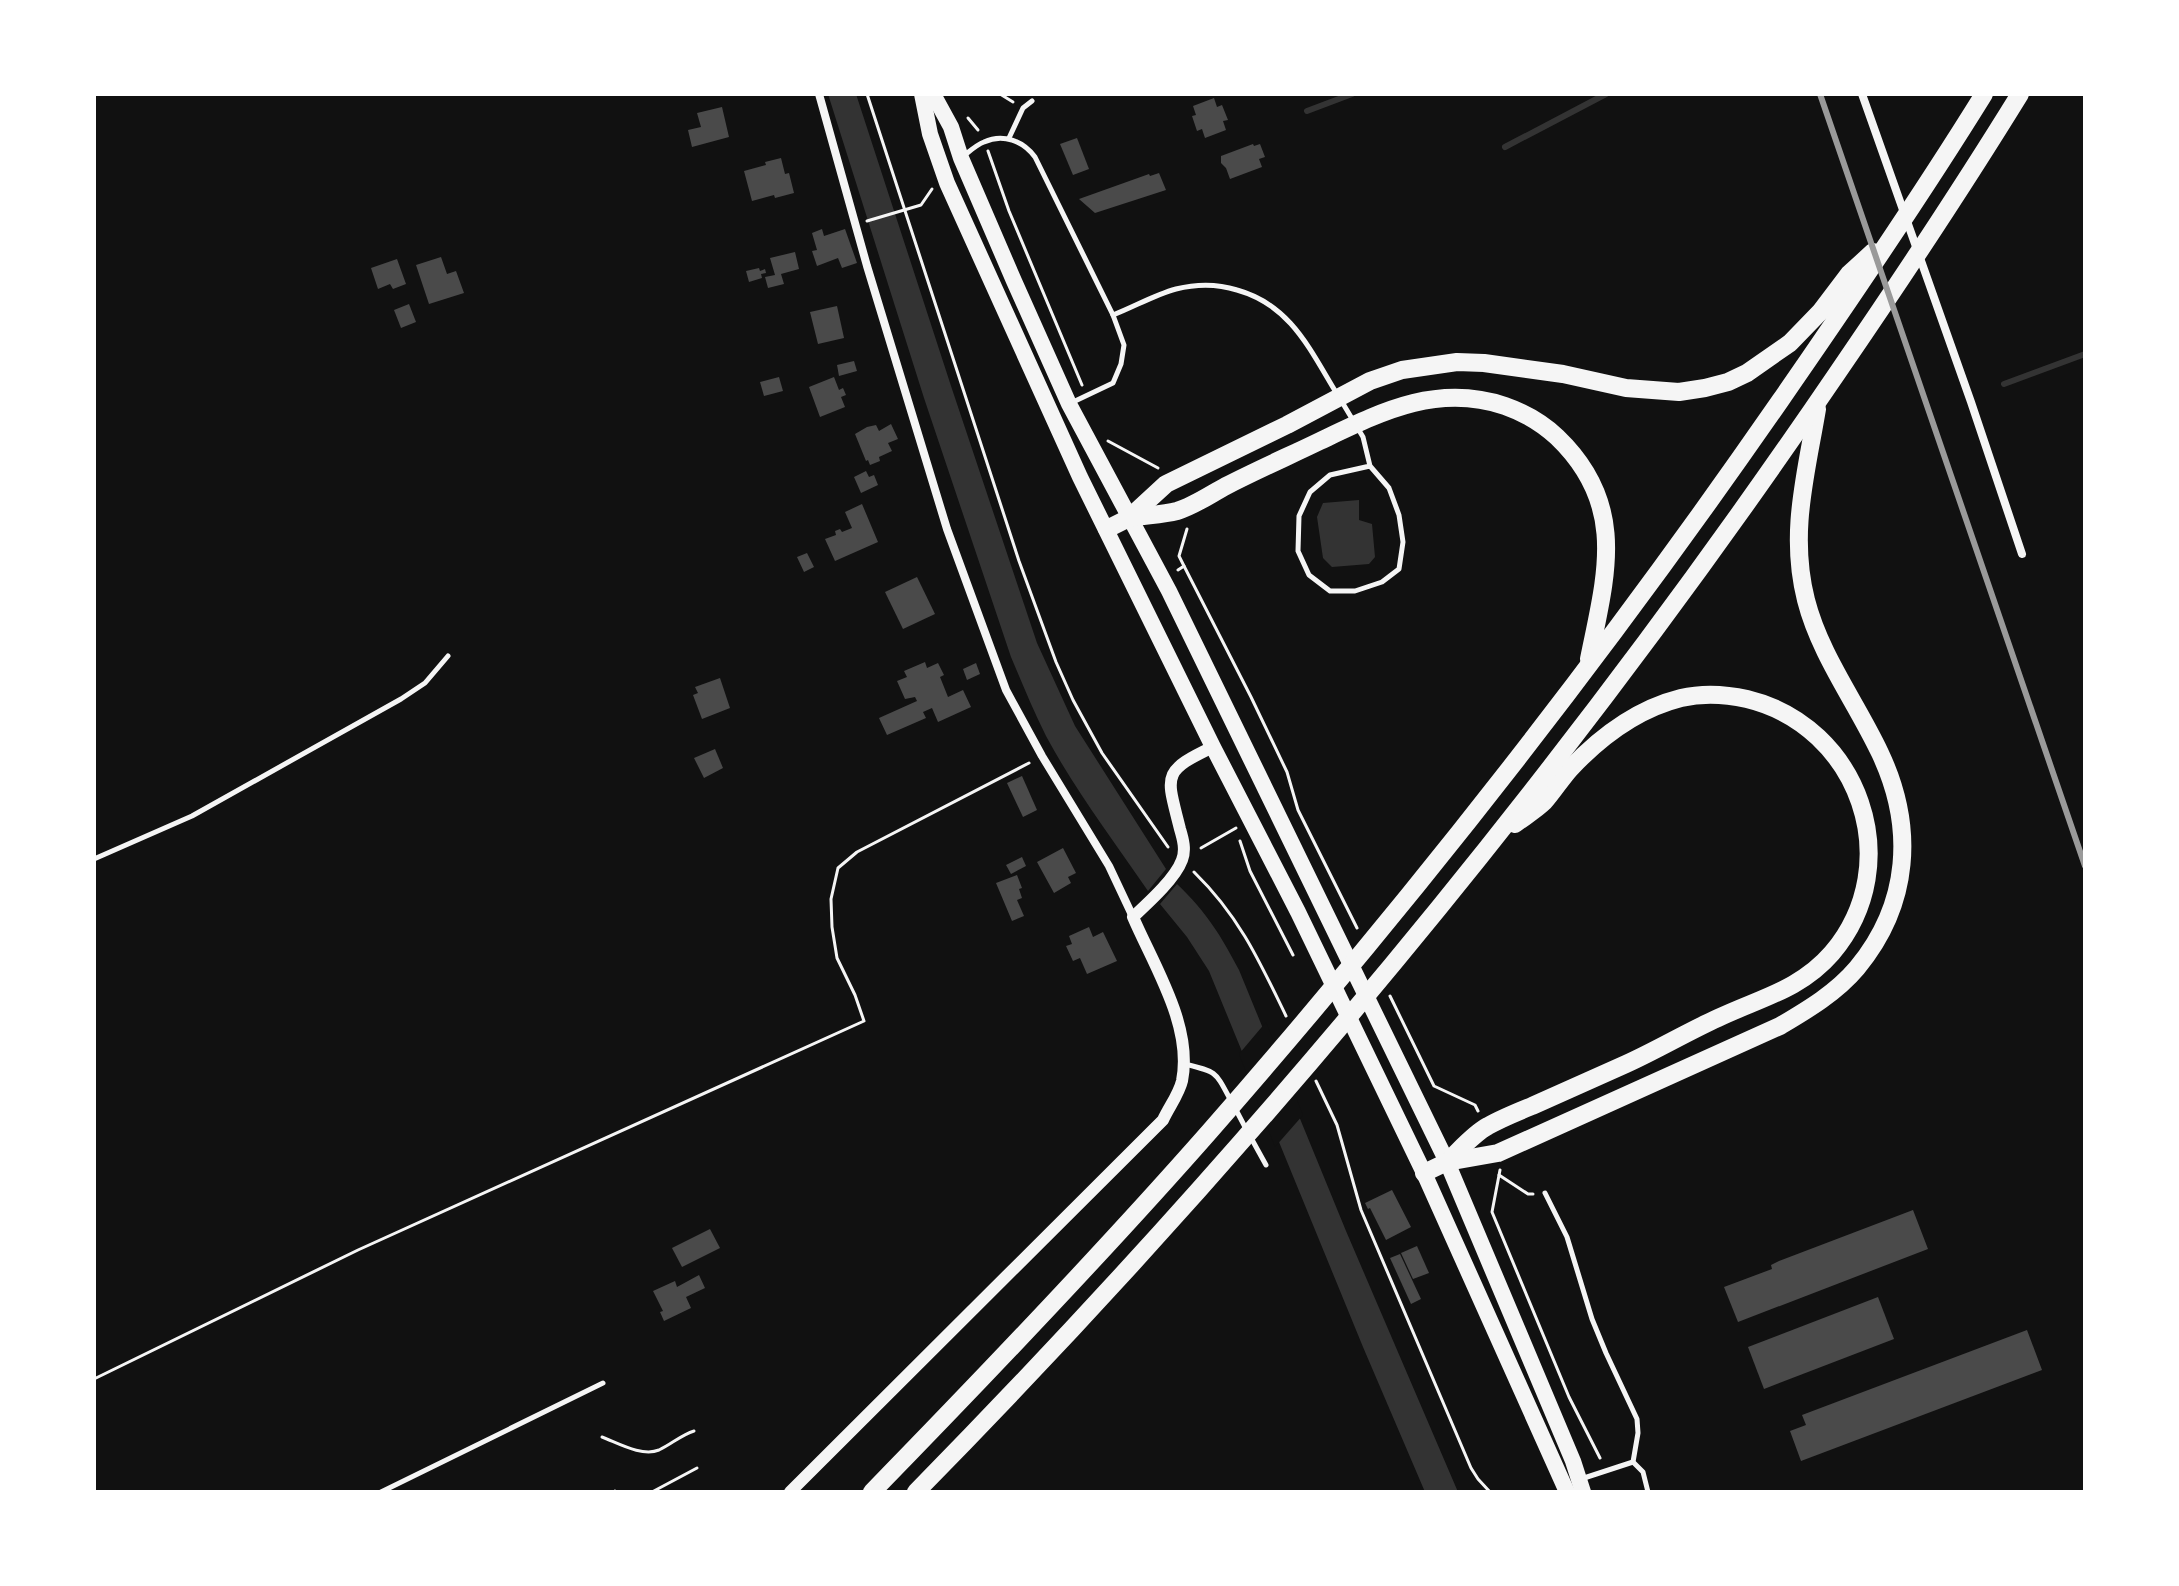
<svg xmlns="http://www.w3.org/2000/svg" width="2179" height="1586" viewBox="0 0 2179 1586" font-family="Cabin,sans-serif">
<rect width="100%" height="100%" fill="#111"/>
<!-- water -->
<g fill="#333">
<path d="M828,94h28l96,295 85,254 38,83 91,143 -18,22c-35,-51 -73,-101 -102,-155 -13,-26 -24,-53 -35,-79l-87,-259z"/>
<path d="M1359,500v20l13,4 3,33 -6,7 -37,3 -9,-9 -6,-41 6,-14z"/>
<path d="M1177,884c30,29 43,50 62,86l107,261 112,261h-33l-62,-145 -154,-376 -22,-34 -27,-33z"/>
</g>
<!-- pier -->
<path fill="#111" d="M1266,1022l37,93 -28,32 -36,-93z"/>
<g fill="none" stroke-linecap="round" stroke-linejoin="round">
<!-- stream -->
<g stroke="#333" stroke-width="6">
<path d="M1307,111l45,-17"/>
<path d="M1505,147l101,-53"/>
<path d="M2004,384l81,-30"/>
</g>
</g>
<!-- building -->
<g fill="#4a4a4a">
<path d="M1214,98l3,9 5,-2 6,15 -5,1 3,9 -21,8 -3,-9 -5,2 -5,-15 4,-1 -3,-9z"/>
<path d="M722,107l7,30 -37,10 -4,-17 13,-3 -4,-14z"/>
<path d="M1077,138l12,31 -16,6 -13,-31z"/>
<path d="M1253,144l1,2 6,-2 5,13 -6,2 3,8 -32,12 -4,-11 -5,-5v-7z"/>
<path d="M781,158l4,16 4,-1 5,20 -19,5 -1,-3 -22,6 -8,-30 22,-6 -1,-3z"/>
<path d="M1159,173l7,17 -71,23 -16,-14 70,-25 1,2z"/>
<path d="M822,229l2,7 21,-7 12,34 -15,5 -4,-10 -21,8 -5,-15 5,-1 -5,-17z"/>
<path d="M795,252l4,17 -18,5 3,10 -16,4 -3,-11 10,-2 -5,-17z"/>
<path d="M441,257l6,17 9,-3 8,22 -35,11 -13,-39z"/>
<path d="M397,259l9,25 -13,5 -3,-5 -12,5 -7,-21z"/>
<path d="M759,268l1,3 5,-2 1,4 -5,1 1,4 -13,4 -3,-11z"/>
<path d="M409,304l7,18 -15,6 -7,-18z"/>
<path d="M837,306l7,32 -26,6 -8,-32z"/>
<path d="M854,361l3,10 -18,5 -2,-11z"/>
<path d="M779,377l4,14 -19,5 -4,-14z"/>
<path d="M834,377l5,13 4,-2 3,7 -5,2 4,10 -25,10 -11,-30z"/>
<path d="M891,424l7,15 -10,4 4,8 -13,6 1,4 -10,4 -2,-5 -2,1 -11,-27 12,-7 9,-2 3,6z"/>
<path d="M866,471l3,6 5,-2 4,10 -17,8 -7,-16z"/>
<path d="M862,504l16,38 -43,19 -10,-22 11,-4 -1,-4 5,-2 2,3 10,-4 -7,-16z"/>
<path d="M807,553l7,14 -10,5 -7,-15z"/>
<path d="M917,577l18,37 -32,15 -18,-37z"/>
<path d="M925,662l2,6 11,-5 6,12 -4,2 8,20 15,-7 8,17 -33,15 -6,-14 -9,4 3,6 -39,17 -8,-17 38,-17 -2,-4 -10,2 -8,-18 10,-4 -3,-6z"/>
<path d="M976,663l4,11 -13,6 -4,-11z"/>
<path d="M720,678l10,30 -28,11 -9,-24 5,-2 -3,-6z"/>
<path d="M715,749l8,19 -19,10 -10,-20z"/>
<path d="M1022,776l15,34 -14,7 -16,-34z"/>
<path d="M1063,848l13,25 -8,4 3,6 -17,10 -17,-31z"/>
<path d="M1022,857l4,9 -15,8 -5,-9z"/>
<path d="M1017,875l5,13 -3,1 3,9 -5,2 7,16 -12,5 -16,-38z"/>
<path d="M1089,927l4,10 10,-5 14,29 -30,13 -7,-16 -7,3 -7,-15 6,-2 -3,-8z"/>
<path d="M1392,1190l19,37 -25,13 -16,-32 -2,1 -3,-6z"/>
<path d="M1913,1210l15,39 -190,73 -14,-35 48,-18 -1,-4 8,-4z"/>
<path d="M710,1229l10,19 -38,19 -10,-19z"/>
<path d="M1417,1246l12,27 -16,6 -12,-26z"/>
<path d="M1400,1254l21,45 -10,5 -21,-46z"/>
<path d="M699,1275l6,13 -19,9 5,11 -27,13 -4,-9 3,-1 -10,-20 22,-10 2,6z"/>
<path d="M1878,1297l16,42 -130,50 -16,-42z"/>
<path d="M2027,1330l15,40 -241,91 -11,-30 16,-6 -4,-10z"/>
</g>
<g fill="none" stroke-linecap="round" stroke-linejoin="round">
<!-- path -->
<g stroke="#f5f5f5" stroke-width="3">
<path d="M867,94l152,467 37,101 17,38 29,53 66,94"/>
<path d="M1000,94l13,8"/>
<path d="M968,118l10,12"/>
<path d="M988,151l21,60 73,174"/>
<path d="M867,221l54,-16 11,-16"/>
<path d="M1108,441l50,27"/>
<path d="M1184,566l-5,-10 8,-27"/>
<path d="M1178,570l6,-4 67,131 36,75 11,38 59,118"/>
<path d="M1240,841l10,30 43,84"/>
<path d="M1201,848l35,-20"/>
<path d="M1194,872c45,44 65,88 92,144"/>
<path d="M1390,996l44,90 41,19 3,6"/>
<path d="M1316,1081l21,44 24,85 110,258 7,11 12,13"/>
<path d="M1500,1170l-8,42 77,185 31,61"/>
<path d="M1499,1175l29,19h5"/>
<path d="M94,1379l264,-129 506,-229 -9,-26 -18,-37 -5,-31 -1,-28 7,-31 19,-16 172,-89"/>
<path d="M602,1437c16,6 40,20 57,13 13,-6 22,-15 35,-19"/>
<path d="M615,1491l2,1"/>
<path d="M652,1492l45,-24"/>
</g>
<!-- service -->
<g stroke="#f5f5f5" stroke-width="5">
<path d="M1009,138l14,-30 9,-7"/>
<path d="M962,157c7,-5 14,-12 22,-15 19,-9 39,-1 51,15l78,158 11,30 -3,19 -8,19 -40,19"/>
<path d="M1113,315c21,-8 41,-20 63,-26 20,-5 42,-5 61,1 54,15 73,60 100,104"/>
<path d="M1342,402l21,35 7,29 19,22 10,27 4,27 -4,27 -17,13 -27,9h-25l-21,-16 -11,-24 1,-35 11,-24 20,-17 40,-9"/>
<path d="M94,859l98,-43 209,-117 24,-16 23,-27"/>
<path d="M1185,1064c32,8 30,7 45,35"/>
<path d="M1235,1108l10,19"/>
<path d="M1250,1136l16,29"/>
<path d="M1545,1193l22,44 25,82 14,34 31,66 1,14 -5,29 10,10 5,20"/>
<path d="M1581,1479l52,-17"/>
<path d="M381,1492l222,-109"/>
</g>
<!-- minor -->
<g stroke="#f5f5f5" stroke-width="8">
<path d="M819,94l48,172 80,263 59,161 36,66 67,110 24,51"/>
<path d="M1862,94l109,308 51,152"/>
</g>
<!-- tertiary -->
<path stroke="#f5f5f5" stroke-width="12" d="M790,1492l373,-372c6,-13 16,-26 19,-39 11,-55 -28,-115 -49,-164 15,-14 42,-38 49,-57 4,-10 1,-21 -2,-31 -13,-53 -20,-57 33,-82"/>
<!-- primary -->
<g stroke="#f5f5f5" stroke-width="16">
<path d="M922,94l8,40 17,49 133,294 133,270 85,165 126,261 143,319"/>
<path d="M933,94l18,33 10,31 53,123 55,123 100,187 278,571 126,299 10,31"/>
</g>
<!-- motorway -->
<g stroke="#f5f5f5" stroke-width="18">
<path d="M1129,518c16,-3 33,-3 48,-7 17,-5 34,-17 49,-25 31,-16 63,-30 94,-45 61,-29 117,-58 185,-35 20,7 37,17 52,31 71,68 49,138 32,222"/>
<path d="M1107,529l22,-11 37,-34 121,-59 83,-44 32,-11 55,-8 27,1 79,11 63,14 53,4 26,-4 23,-6 19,-9 43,-30 31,-32 28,-37 24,-22"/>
<path d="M1447,1162c13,-12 26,-28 41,-36 14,-8 29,-14 44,-20 31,-14 63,-28 94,-42 31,-14 61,-32 92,-46 42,-20 82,-28 114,-65 76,-90 27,-227 -85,-254 -22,-5 -45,-6 -66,-1 -44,11 -80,38 -111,71 -9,10 -17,23 -26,33 -8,8 -20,15 -29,22"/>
<path d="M1424,1173l23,-11 51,-9 282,-127c27,-16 56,-33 77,-58 53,-64 58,-141 23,-215 -24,-51 -60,-98 -74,-153 -17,-67 0,-125 11,-191"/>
<path d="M872,1492c115,-118 229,-237 338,-361 203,-232 394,-476 570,-730 70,-101 139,-202 204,-307"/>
<path d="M916,1492c340,-346 650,-720 922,-1120 63,-92 124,-184 182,-278"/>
</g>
<!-- rail -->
<path stroke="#9a9a9a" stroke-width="6" d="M1820,94l265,772"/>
</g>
<!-- border -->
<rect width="2179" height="1586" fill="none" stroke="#ffffff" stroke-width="192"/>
</svg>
